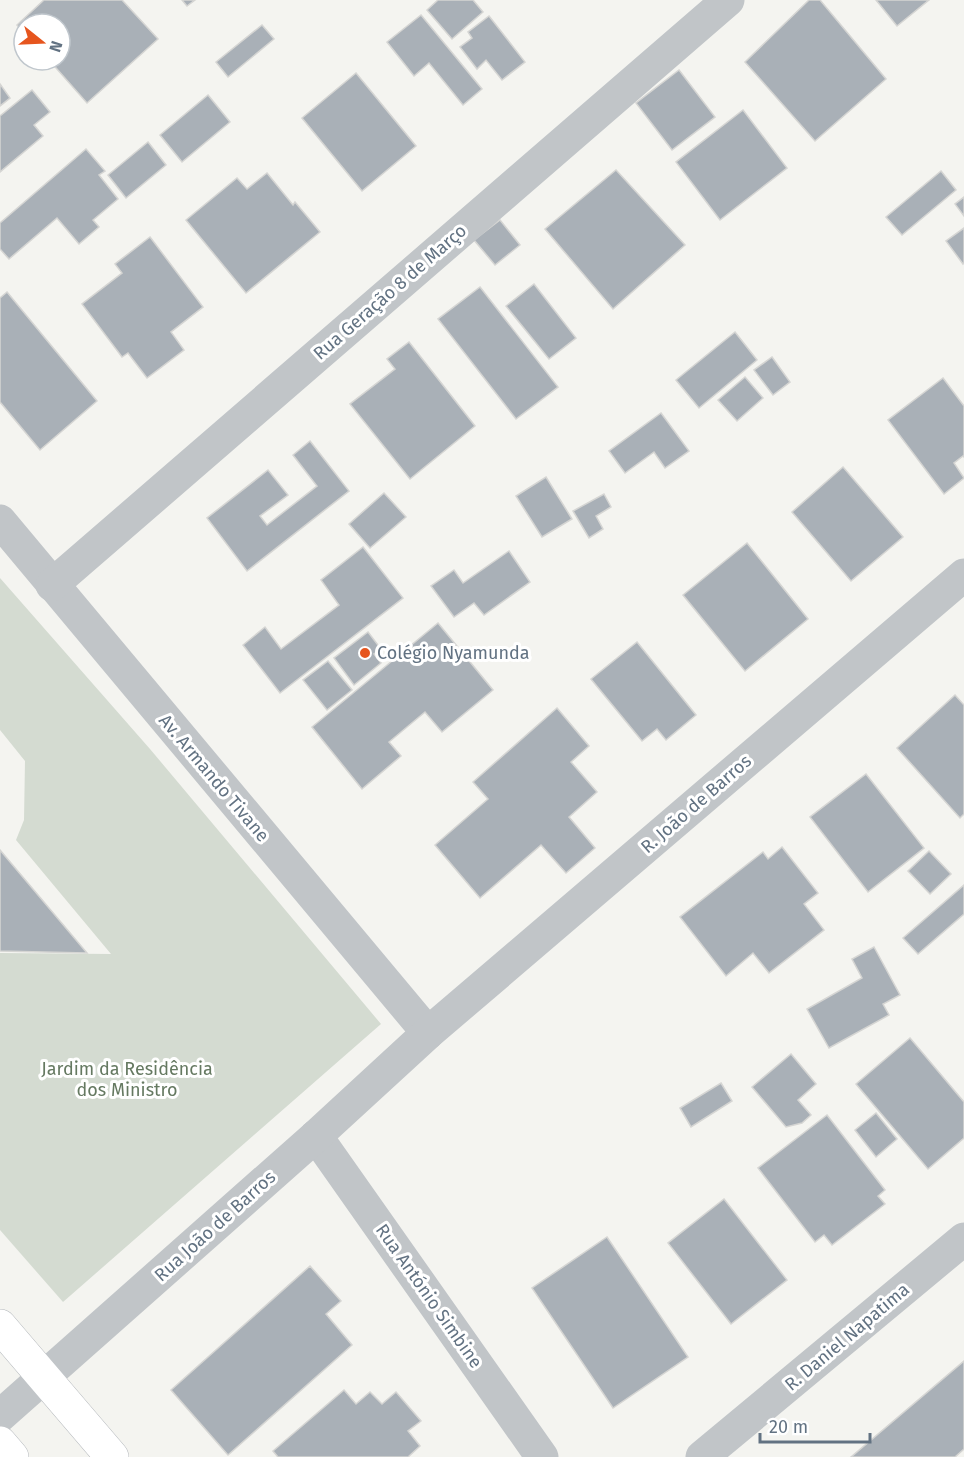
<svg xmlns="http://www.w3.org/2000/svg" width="964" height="1457" viewBox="0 0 964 1457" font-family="'Fira Sans',sans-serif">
<rect width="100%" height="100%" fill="#f4f4f0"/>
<!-- garden -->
<path fill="#d4dbd1" d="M0,578l150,171 231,275 -318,278 -63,-72v-277l111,1 -95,-114 8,-20 1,-59 -25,-31z"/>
<!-- building -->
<g fill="#a9b0b7" stroke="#d5d5d3" stroke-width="1.5">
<path d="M44,0h78l36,39 -71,64 -38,-43h11v-36h-36v9l-7,-8z"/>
<path d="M182,0h13l-8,6z"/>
<path d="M438,0h35l10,12 -31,27 -25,-29z"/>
<path d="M809,0h11l66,79 -71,62 -70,-79z"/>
<path d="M876,0h53l-32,26z"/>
<path d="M421,15l61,74 -19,16 -34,-42 -15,13 -27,-34z"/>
<path d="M489,16l36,46 -23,18 -16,-20 -9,9 -17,-22 12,-9 -4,-6z"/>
<path d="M262,25l12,14 -46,38 -12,-15z"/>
<path d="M679,70l36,47 -43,33 -36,-47z"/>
<path d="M356,73l60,73 -54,45 -60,-73z"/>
<path d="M0,84l10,14 -10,8z"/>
<path d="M32,90l18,22 -16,13 9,11 -43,36v-56z"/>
<path d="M208,95l22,27 -48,40 -22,-27z"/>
<path d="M743,110l44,58 -67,52 -44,-58z"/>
<path d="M148,142l18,23 -40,33 -18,-23z"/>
<path d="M86,149l19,22 -6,4 19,24 -25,21 6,7 -20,17 -22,-26 -48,41 -9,-10v-26z"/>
<path d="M616,170l69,75 -72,64 -68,-80z"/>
<path d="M941,171l15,19 -54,45 -16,-18z"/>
<path d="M267,173l26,32 2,-3 25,30 -74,61 -60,-73 51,-42 10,11z"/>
<path d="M964,197v19l-9,-12z"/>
<path d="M500,220l20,25 -25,20 -21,-25z"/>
<path d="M964,228v35l-1,1 -17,-23z"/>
<path d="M150,237l53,70 -32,25 13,18 -37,28 -19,-25 -6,4 -40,-53 40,-31 -7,-9z"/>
<path d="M534,284l42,54 -27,21 -43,-53z"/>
<path d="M480,287l78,100 -42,32 -78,-100z"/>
<path d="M7,292l90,109 -57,49 -40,-48v-104z"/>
<path d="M735,332l22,28 -58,48 -23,-28z"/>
<path d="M409,342l66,84 -65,53 -60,-75 45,-35 -8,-10z"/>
<path d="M772,357l18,25 -17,13 -19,-25z"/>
<path d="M745,377l18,21 -26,23 -19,-21z"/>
<path d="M943,378l21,28v51l-1,-1 -9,7 10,15 -20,16 -56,-74z"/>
<path d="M661,413l28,38 -24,17 -11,-16 -29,21 -16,-22z"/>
<path d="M310,441l39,50 -102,80 -40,-53 61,-48 20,25 -28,21 7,9 50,-39 -24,-31z"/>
<path d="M843,467l60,70 -52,44 -59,-69z"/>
<path d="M546,477l26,42 -30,18 -26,-41z"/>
<path d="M384,493l22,24 -36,31 -21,-24z"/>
<path d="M604,494l7,13 -15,9 7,13 -14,9 -16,-27z"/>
<path d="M747,543l61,76 -63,52 -62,-76z"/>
<path d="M363,547l40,51 -123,95 -37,-48 22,-18 16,22 58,-44 -18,-25z"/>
<path d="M509,551l21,31 -46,33 -10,-12 -20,14 -23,-31 23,-16 9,13z"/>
<path d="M438,623l55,67 -51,42 -17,-20 -36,30 12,14 -39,33 -50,-62z"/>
<path d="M368,632l13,17 -7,5 7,9 -27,22 -20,-27z"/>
<path d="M637,642l59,73 -30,25 -9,-11 -15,12 -51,-62z"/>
<path d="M328,661l24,29 -25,20 -24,-30z"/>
<path d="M955,695l9,10v109l-4,4 -63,-70z"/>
<path d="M557,708l32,38 -18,16 26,30 -28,25 26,31 -29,25 -25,-28 -61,53 -45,-53 53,-46 -15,-17z"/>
<path d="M866,774l58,74 -56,44 -58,-75z"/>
<path d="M782,847l36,46 -14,11 20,26 -55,43 -16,-20 -27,23 -46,-59 83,-65 5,7z"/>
<path d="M0,850l87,103 -87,-2z"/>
<path d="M929,851l22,23 -21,20 -22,-23z"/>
<path d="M964,885v29l-46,40 -15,-16z"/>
<path d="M874,947l26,48 -17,9 6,11 -60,33 -22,-39 55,-31 -10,-19z"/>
<path d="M910,1038l54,64v36l-36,31 -72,-85z"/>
<path d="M791,1054l25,30 -18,16 13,15 -9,8 -16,4 -34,-40z"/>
<path d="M721,1083l11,18 -41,26 -11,-19z"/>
<path d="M876,1113l21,26 -21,18 -21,-27z"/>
<path d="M827,1115l58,75 -7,6 7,8 -53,41 -8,-10 -9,7 -57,-74z"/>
<path d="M724,1199l63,81 -56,44 -63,-81z"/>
<path d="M607,1237l81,120 -75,51 -81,-120z"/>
<path d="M310,1266l31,35 -15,13 26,31 -124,110 -57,-65z"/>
<path d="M964,1361v88l-9,8h-104z"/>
<path d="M344,1390l12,14 14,-12 12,12 14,-12 25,29 -13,10 12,15 -12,11h-130l-5,-6z"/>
</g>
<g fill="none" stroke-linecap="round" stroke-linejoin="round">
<defs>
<g id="primary">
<path d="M0,1326l112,131"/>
<path d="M0,1443l12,14"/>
</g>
</defs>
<!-- primary casing -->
<use href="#primary" stroke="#b4b8bc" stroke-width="34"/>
<!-- minor -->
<g stroke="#c1c5c8" stroke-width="33">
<path d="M0,521l428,512"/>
<path d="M52,585l676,-585"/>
<path d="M316,1136l226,321"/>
<path d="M0,1416l316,-280 112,-103 536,-458"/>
<path d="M702,1457l262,-218"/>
</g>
<!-- primary -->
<use href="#primary" stroke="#fff" stroke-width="33"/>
</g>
<!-- markers -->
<circle fill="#e6551e" stroke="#fff" stroke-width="2" cx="365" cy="653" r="6"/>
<g text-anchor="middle" stroke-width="6" stroke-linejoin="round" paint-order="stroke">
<!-- street labels -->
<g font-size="18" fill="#627282" stroke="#fff">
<text transform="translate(390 292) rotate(-41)" y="6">Rua Geração 8 de Março</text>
<text transform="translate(214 778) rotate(50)" y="6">Av. Armando Tivane</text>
<text transform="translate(696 804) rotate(-41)" y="6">R. João de Barros</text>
<text transform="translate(215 1226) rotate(-42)" y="6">Rua João de Barros</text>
<text transform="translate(429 1296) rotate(55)" y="6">Rua António Simbine</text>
<text transform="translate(847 1337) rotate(-40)" y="6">R. Daniel Napatima</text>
</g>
<!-- poi labels -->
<g font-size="18" fill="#627282" stroke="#fff" text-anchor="start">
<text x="377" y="659">Colégio Nyamunda</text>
</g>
<!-- park labels -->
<g font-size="18" fill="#657961" stroke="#fff">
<text x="127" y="1075">Jardim da Residência<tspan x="127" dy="21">dos Ministro</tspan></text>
</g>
</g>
<!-- north arrow -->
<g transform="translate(42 42) rotate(108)"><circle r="28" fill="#ffffff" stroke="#c0c7cd" stroke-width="1.5"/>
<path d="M0-4.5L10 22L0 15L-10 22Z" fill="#e6551e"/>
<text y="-9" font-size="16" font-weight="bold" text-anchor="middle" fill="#627282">N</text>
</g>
<!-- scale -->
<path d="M760 1433v9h110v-9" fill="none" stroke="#627282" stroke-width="3"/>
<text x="769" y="1433" font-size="18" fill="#627282" stroke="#ffffff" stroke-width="4.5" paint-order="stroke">20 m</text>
</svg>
